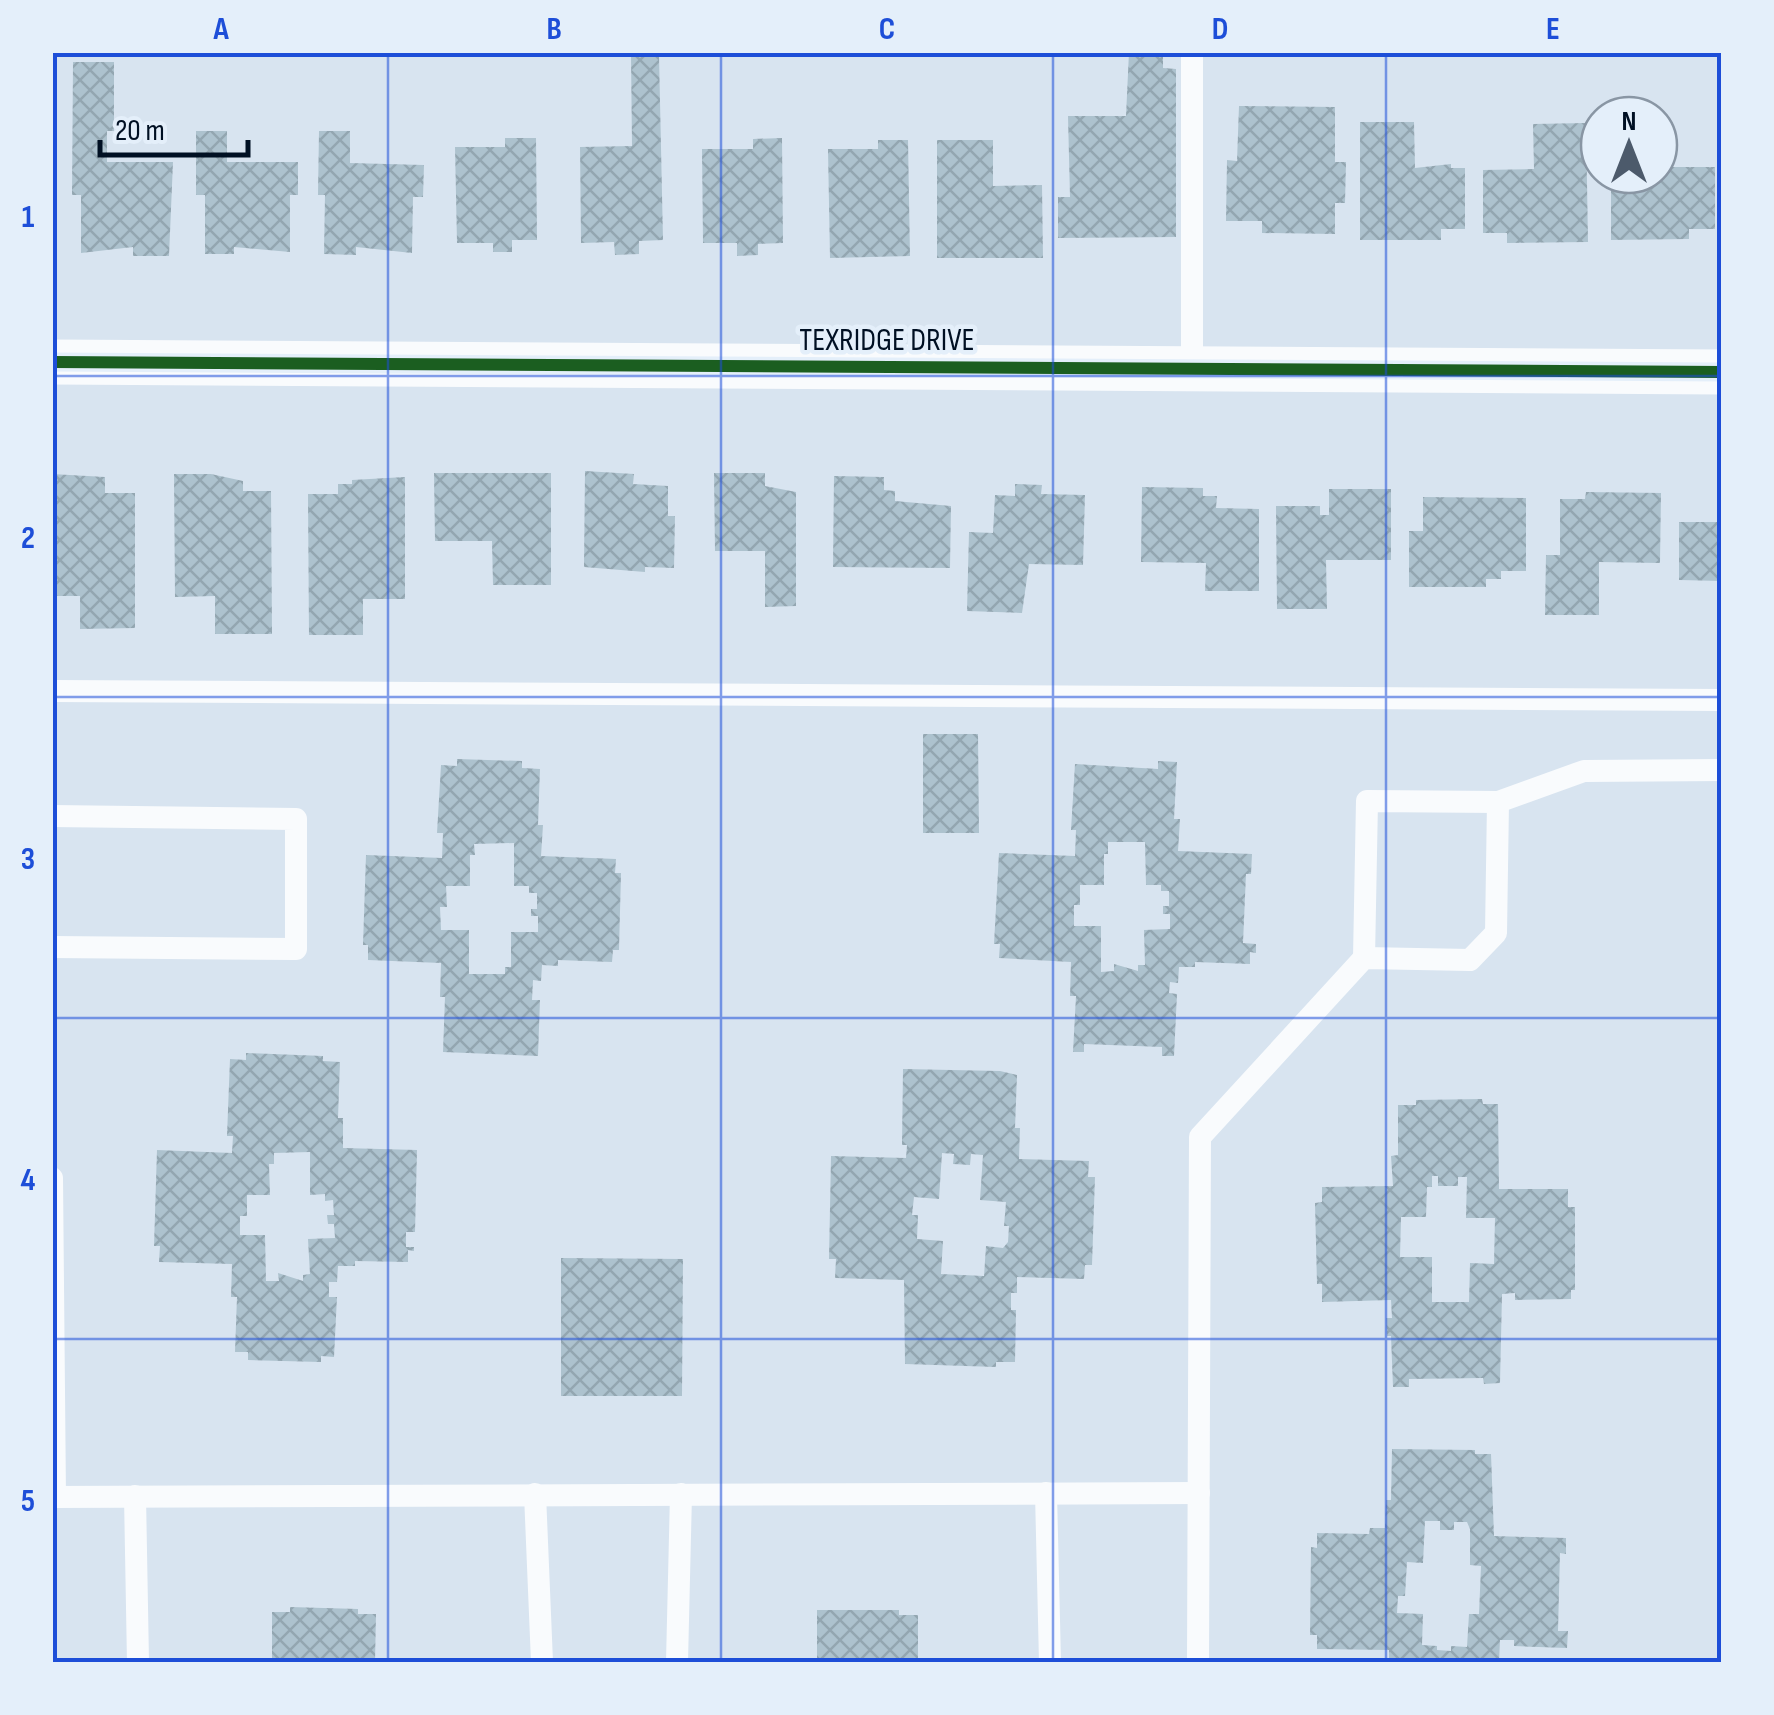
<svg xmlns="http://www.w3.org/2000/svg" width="1774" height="1715" viewBox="0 0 1774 1715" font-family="'Sofia Sans Condensed',sans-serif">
<defs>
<pattern id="building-cross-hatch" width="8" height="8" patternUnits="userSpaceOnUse" patternTransform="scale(2.5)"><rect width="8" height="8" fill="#adc2ce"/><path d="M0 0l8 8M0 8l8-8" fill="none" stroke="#93a6b1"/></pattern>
</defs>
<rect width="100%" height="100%" fill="#d8e4f0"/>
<!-- building -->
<g fill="url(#building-cross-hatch)" fill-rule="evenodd">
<path d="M1129,52h34v16l13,1v168l-118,1v-41h12l-2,-81h58z"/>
<path d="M659,55l4,185 -24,1v13l-24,1 -1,-13 -33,1 -1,-96 52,-1 -1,-90z"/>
<path d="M73,62h41v69h-7v31h66l-4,94h-36v-9l-52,6v-58h-9z"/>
<path d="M1239,106l96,1v55h11l-1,41h-10v31l-73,-1v-12h-36l1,-61 10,1z"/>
<path d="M1659,120h6v47h50v62h-26v10l-78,1v-65h48z"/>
<path d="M1360,122h54l1,46 36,-4v4h14v61h-24v11h-81z"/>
<path d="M1586,123l2,119 -81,1v-10h-24v-63l51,-1 -1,-45z"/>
<path d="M196,131h31v31h71v33h-8v57l-56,-5v7h-29v-59h-9z"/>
<path d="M319,131h31v32l74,2 -1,32h-10l-1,56 -56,-6v8l-32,-1 1,-59h-7z"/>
<path d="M505,138h31l1,102h-25v12h-19v-9h-36l-2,-96h50z"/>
<path d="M782,138l1,105 -25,1v11l-21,1v-13h-34l-1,-94h51v-10z"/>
<path d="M878,140h30l2,116 -80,2 -2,-109h50z"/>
<path d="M937,140h56v46l49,-1 1,73h-106z"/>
<path d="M585,471l49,3 -1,10 35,2v30h7l-1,52 -29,-1v5l-61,-5z"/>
<path d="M434,473h117v112h-58l-1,-44h-57z"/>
<path d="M714,473h51v13l31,6v114l-31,1v-56h-50z"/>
<path d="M52,474l53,3v16h30v135l-55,1v-33h-28z"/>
<path d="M174,474h37l32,7v10h28l1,143h-57v-38l-40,1z"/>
<path d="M834,476l50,1v13l11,1v10l56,5 -1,62 -117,-1z"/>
<path d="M405,477v122h-42v36h-54l-1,-141h30v-10h14v-4z"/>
<path d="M1015,484l27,1 -1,9 44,1 -2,70 -54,-1 -7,49 -55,-2 2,-79 24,1 2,-38 20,1z"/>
<path d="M1142,487l61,1v8h14l-1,12 43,1v82h-54l1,-28 -65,-1z"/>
<path d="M1329,489h62v71h-65l1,49h-50l-1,-103h44v9h9z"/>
<path d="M1586,492l75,1 -1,70 -61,-1v53h-54l1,-60h14v-56h25z"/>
<path d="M1423,497l103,1v73h-25v8h-15v8h-77v-56h14z"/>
<path d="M1717,498h5v83l-43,-1v-58h38z"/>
<path d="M923,734h55l1,99h-56z"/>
<path d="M457,759l65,2v7l18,1 -2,56h5l-2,31 75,3 -1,14h6l-2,77h-6l-1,12 -54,-2v6l-16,-1 -1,16 -8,-1 -1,20h8l-2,56 -95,-4 2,-55h-5l1,-34 -73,-3v-15h-5l3,-90 76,3 1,-25h-6l4,-68 16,1zM514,843v43h15v7h8v16h-6v7h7v16h-27v35h-6v7h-36v-44h-28l-1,-23h7l-1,-21h24v-31h5l-1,-11z"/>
<path d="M1158,761l19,1 -3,57h6l-2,32 74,3 -1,20h-5l-3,69 13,1v9l-6,-1v12l-55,-2v5h-16l-1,16 -8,-1 -1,11 8,1 -3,62h-12v-9l-78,-3v8h-11l3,-56h-6l1,-34 -72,-4 1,-14h-6l5,-91 76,3 1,-26h-5l4,-66 83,5zM1108,842h37l1,43h15v6h8v15h-6v8h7v15l-26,1 1,35h-7v6l-24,-7v7l-13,1v-46h-27v-21h6v-20h24v-31h4z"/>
<path d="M246,1053l77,3v5l17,1 -2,56h5v30l74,2 -2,82h-9v15h8v4l-6,-1v12l-53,-1v5h-17l-1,16h-8v15h8l-3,60 -13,-1v6l-73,-2v-8h-13l2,-55h-6l1,-33 -73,-2 1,-16h-6l3,-96 75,3 1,-17h-6l3,-77 16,1zM310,1152v43l15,-1v7l8,-1 1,15h-7l1,9h6l1,14 -27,1 2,35 -7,1v6l-25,-8 1,8h-13l-1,-46h-25v-19h7v-21h23l-1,-31h5v-11z"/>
<path d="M903,1069l97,2 17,4 -2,53h5l-1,31 70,2 -1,16h7l-3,88h-7l-1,14 -67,-2v16h-6v17h5l-1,52h-19v5l-91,-3 -1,-84 -69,-2 1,-19h-7l2,-103 75,2 1,-13h-5zM942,1153l12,1 -1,10 17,1 1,-11 12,1 -3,45 26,2 -2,24h5l-1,16 -5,6 -17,-2 -2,30 -43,-2 2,-33 -26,-2 1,-24h-6l2,-18 25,2z"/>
<path d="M1482,1099l1,5h15l1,85h69v18h7v83h-4v9l-56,1v-7l-13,1 -2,89 -16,1 -1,-6 -74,1v8h-16l-2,-51h-4l-1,-18h6l-1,-18 -69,2v-18h-5l-2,-81 7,-1v-15l71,-1 -2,-30 7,-1v-50h18v-5zM1432,1176h6v10h20v-9h9l-1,41h29l-1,46 -24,-1 -1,39h-37v-45h-32l1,-40h25l1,-30h5z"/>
<path d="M561,1258l122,1 -1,137h-121z"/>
<path d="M1392,1449l83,1v4h16l3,82 72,2v16l-6,-1 -2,78h10l-1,17 -53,-2v-6h-14l-1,22h-110v-12l-72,-1v-14h-7l1,-88 6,1v-15l52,1 1,-6h15l1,-28h5zM1425,1521h15v9h14v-8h13l3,7v36l11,1 -2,48h-10l-2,33 -16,-1v5l-14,-1v-4l-15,-1 1,-31 -26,-1 1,-17h7l2,-34 16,1z"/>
<path d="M290,1607l68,2v5h18l-1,48h-103v-50h18z"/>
<path d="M817,1610h82v5h19v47h-101z"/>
</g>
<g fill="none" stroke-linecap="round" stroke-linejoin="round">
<!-- service -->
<g stroke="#f9fbfd" stroke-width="22">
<path d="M1192,52v316"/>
<path d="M52,691l1670,9"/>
<path d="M52,816l244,3v130l-244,-2"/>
<path d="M1364,958l3,-157 131,1 86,-31 138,-1"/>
<path d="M52,1178l3,319"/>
<path d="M1046,1493l4,169"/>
<path d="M535,1494l7,168"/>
<path d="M135,1496l3,166"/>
<path d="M52,1497l1147,-4"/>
<path d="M677,1662l4,-168"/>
<path d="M1198,1662l2,-525 164,-179 106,2 26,-27 2,-131"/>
</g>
<!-- minor -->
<path stroke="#f9fbfd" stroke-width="45" d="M52,362l1670,10"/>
<defs>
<path id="cycleway" d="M52,362l1670,10"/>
</defs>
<!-- cycleway casing -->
<use href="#cycleway" stroke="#e4effa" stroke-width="19"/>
<!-- cycleway -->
<use href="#cycleway" stroke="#1b5e20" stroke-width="12"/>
</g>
<!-- grid -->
<path fill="none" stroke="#1d4ed8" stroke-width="2.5" stroke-opacity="0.55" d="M388,52v1610M721,52v1610M1053,52v1610M1386,52v1610M52,376h1670M52,697h1670M52,1018h1670M52,1339h1670"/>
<g text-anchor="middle" stroke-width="9" stroke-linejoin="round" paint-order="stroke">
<!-- street labels -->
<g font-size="32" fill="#001023" stroke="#e4effa">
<text x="887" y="350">TEXRIDGE DRIVE</text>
</g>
</g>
<!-- border -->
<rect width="1774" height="1715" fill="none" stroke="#e4effa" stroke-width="110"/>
<!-- north arrow -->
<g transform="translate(1629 145)"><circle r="48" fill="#e4effa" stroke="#8996a4" stroke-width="2.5"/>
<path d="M0-8L18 38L0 25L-18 38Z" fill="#4c5a6b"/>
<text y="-15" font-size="28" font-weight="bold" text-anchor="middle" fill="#001023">N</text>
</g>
<!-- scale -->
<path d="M100 140v15h148v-15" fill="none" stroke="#001023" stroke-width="5"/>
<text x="115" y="140" font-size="30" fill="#001023" stroke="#e4effa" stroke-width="8" paint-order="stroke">20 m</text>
<rect x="55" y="55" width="1664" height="1605" fill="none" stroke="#1d4ed8" stroke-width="4"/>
<g font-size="32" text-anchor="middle" font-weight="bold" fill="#1d4ed8">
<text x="221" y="39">A</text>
<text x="554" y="39">B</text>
<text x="887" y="39">C</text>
<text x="1220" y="39">D</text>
<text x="1553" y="39">E</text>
<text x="28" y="227">1</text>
<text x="28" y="548">2</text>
<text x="28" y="869">3</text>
<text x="28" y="1190">4</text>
<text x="28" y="1511">5</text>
</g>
</svg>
